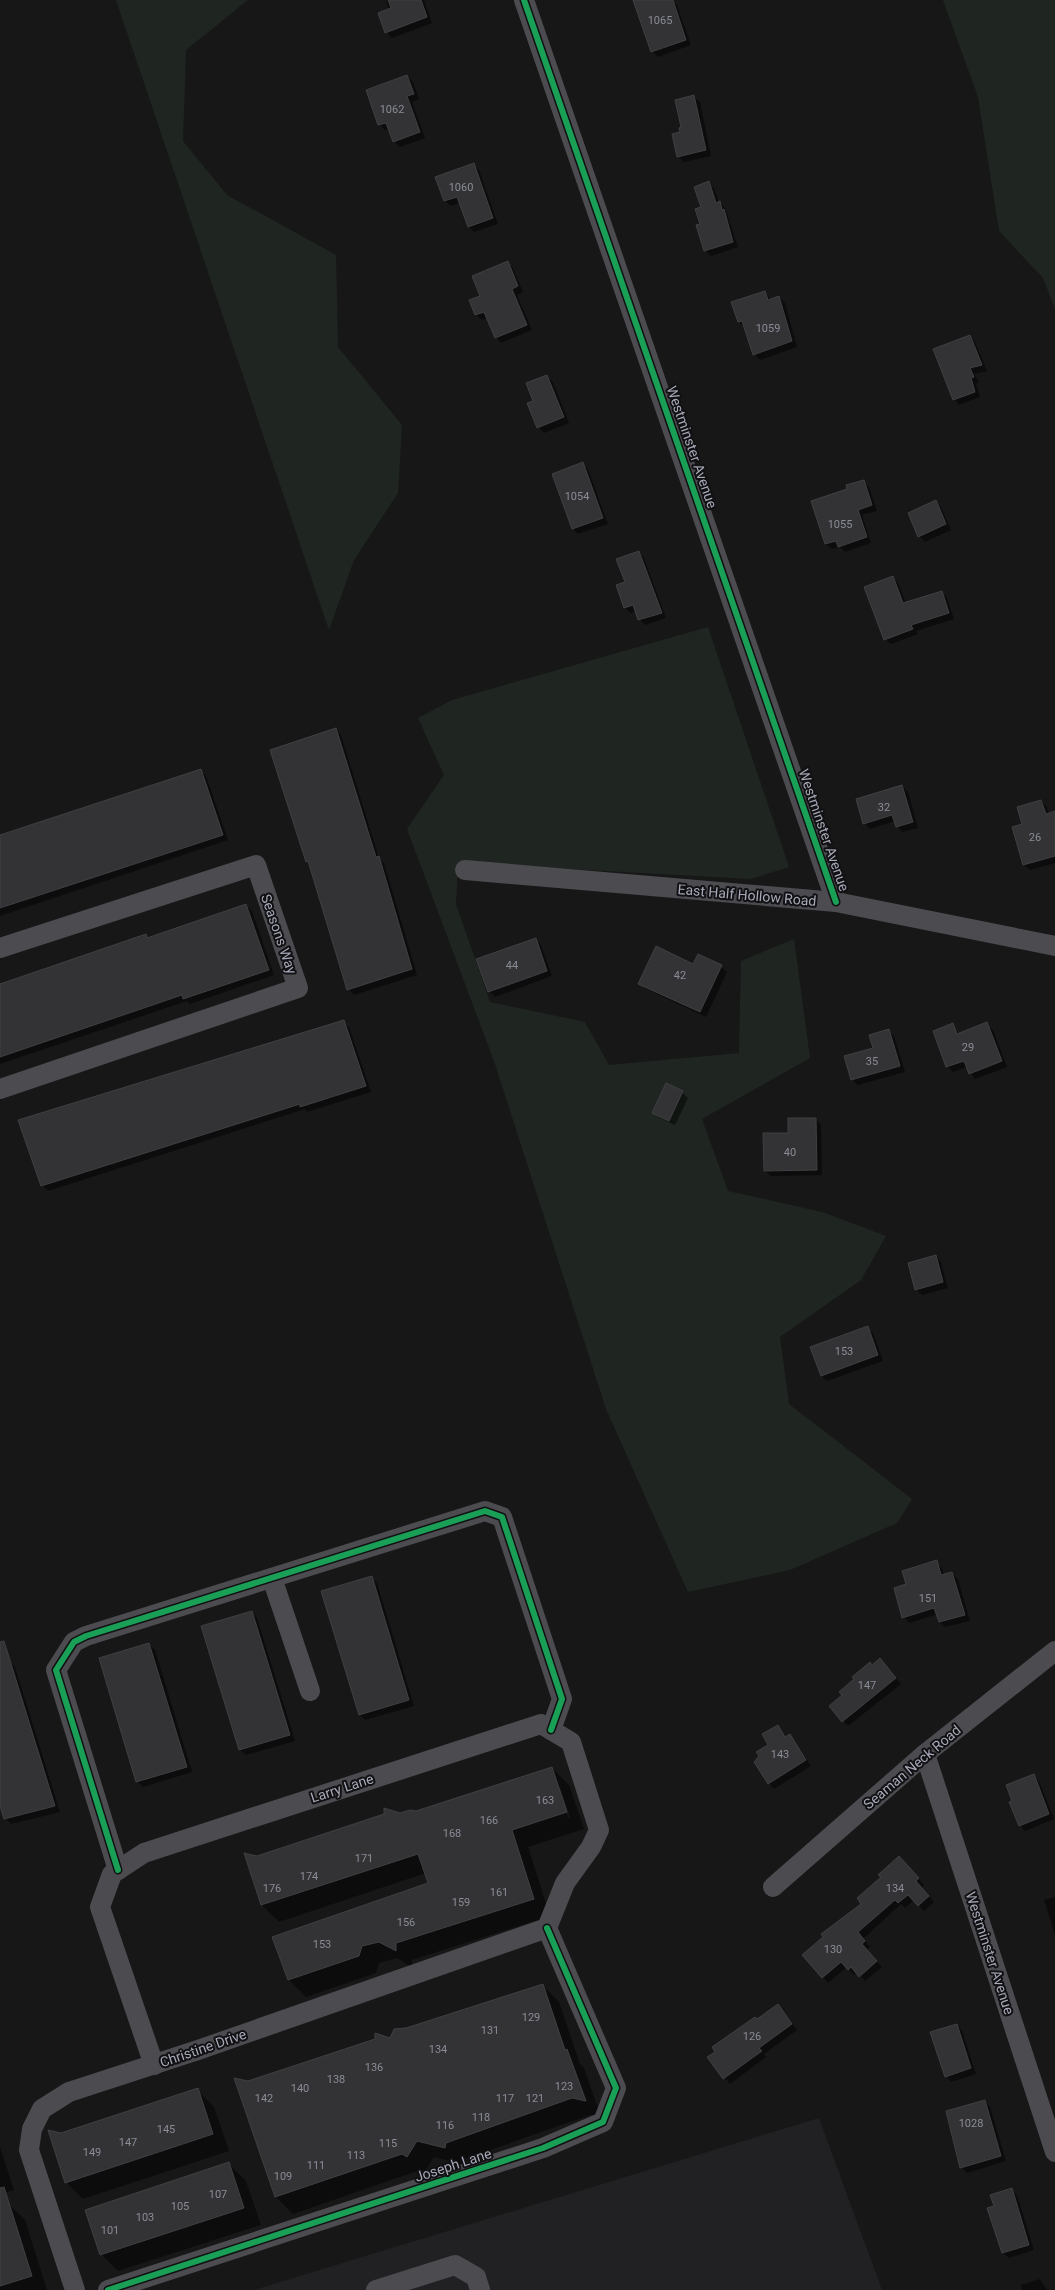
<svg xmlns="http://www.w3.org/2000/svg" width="1055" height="2290" viewBox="0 0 1055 2290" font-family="Roboto,sans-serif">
<rect width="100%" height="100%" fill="#171717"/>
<!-- built -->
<path fill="#212123" d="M819,2118l63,172h-628z"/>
<!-- green -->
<g fill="#1f2621">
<path d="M116,0h132l-62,50 -3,91 44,54 109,60 2,92 64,78 -4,68 -44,67 -25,70z"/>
<path d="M943,0h112v309l-12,-31 -44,-47 -21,-134z"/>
<path d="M708,627l81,240 -38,12 -293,-16 -2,41 34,98 95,20 24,43 130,-12 2,-92 53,-22 16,119 -108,61 26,72 94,21 64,24 -25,44 -81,57 9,67 123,95 -15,24 -107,47 -102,22 -82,-183 -111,-345 -88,-235 37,-54 -26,-57 34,-18z"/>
</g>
<!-- shadow -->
<g fill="#0007" fill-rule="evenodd">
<path d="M386,0h38l8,23 -40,15 -6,-6 3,-22z"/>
<path d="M634,0h38l5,5 14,40 -33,12 -6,-6z"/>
<path d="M407,76l6,6 6,17 -7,3 13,36 -25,9 -6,-6 -5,-12 -4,1 -6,-6z"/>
<path d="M694,97l6,5 11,54 -27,6 -6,-6 3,-23z"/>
<path d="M474,165l5,5 19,54 -24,8 -5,-5 -9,-24 -9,3 -6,-5z"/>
<path d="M709,183l5,5 5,14 6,6 13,39 -27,9 -6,-6 -3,-25v-17z"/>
<path d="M508,263l5,5 10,24 -6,3 15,35 -31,13 -5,-6 -8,-19 -6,2 -6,-5 5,-19z"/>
<path d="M765,292l6,8 8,-3 6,6 12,44 -37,13 -6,-6 -9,-27 -6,-5z"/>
<path d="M970,336l5,6 12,29 -13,3 5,8 -3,2 4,13 -21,8 -5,-6z"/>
<path d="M547,376l6,6 16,41 -25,10 -6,-6 -3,-26z"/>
<path d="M583,464l5,5 20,55 -30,10 -5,-5z"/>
<path d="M863,481l6,6 8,24 -15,4 9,28 -26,9 -5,-5 -8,2 -6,-5 22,-54z"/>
<path d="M936,502l5,5 10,23 -26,12 -6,-6z"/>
<path d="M639,552l5,6 22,60 -21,7 -6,-6 -3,-8 -5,2 -6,-5 -7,-22 8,-3z"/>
<path d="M893,578l5,5 8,20 35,-11 6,6 7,21 -38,12 2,3 -27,10 -6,-5z"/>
<path d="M336,729l5,6 38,123 5,5 33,112 -63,20 -6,-6 -38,-124 -3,-4z"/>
<path d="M201,771l5,5 22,64 -228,76v-79z"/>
<path d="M902,786l6,6 10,36 -16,4 -7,-11 -25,8 -6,-6z"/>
<path d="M1041,801l6,6 2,7 6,-1v50l-25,7 -6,-5 -10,-37 9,-3z"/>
<path d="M246,905l6,6 22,64 -84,29 -3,-3 -187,63v-80l145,-48 3,3z"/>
<path d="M535,939l6,6 11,31 -57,21 -6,-6z"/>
<path d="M694,965l27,2 6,5 -21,45 -60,-28 -6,-6z"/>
<path d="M343,1022l6,5 22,65 -64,20 -2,-3 -257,82 -6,-6z"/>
<path d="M987,1024l6,6 14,37 -32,12 -8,-12 -14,5 -6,-6 5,-41 7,9z"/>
<path d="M889,1031l5,5 11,36 -47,13 -6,-5 -7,-23 30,-9z"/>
<path d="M682,1092l6,6 -13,27 -15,-7 -6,-5z"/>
<path d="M815,1119l6,6 1,50 -51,1 -6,-5 24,-37z"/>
<path d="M936,1256l5,6 7,26 -26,7 -6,-6z"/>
<path d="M867,1327l6,6 10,28 -56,20 -5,-5z"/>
<path d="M936,1562l6,6 2,8 8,-3 6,6 12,42 -25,6 -5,-5 -2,-8 -29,9 -5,-6z"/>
<path d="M371,1577l6,6 37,123 -49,14 -5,-5z"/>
<path d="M252,1612l5,6 38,123 -49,14 -6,-5 -37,-123z"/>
<path d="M149,1644l6,6 37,122 -49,15 -6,-5z"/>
<path d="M880,1659l21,25 -53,42 -5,-5z"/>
<path d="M9,1661l6,6 45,145 -49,12 -6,-6 -5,-16v-138z"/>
<path d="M777,1726l10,12 2,-2 6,6 16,24 -37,23 -5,-6 -9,-27 10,-11z"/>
<path d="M552,1768l17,17 15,44 -56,18 22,69 -138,44v7l-15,-9 -18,5 -3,10 -70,24 -17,-17 140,-96 -3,-11 -147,49 -17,-17 -5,-48 143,-43 16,-1zM558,1787h2l10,31h-2z"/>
<path d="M1033,1775l6,6 15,38 -29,12 -5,-6z"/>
<path d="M905,1863l19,22 -3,3 13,14 -10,9 -10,-11 -9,8 -4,-4 -38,35 7,8 -4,3 16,17 -17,14 -8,-9 -3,3 -7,-8 -19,16 -24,-28 59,-51z"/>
<path d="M1055,1897v38l-11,-35z"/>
<path d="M542,1985l17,17 21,62 4,4 17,49 -11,-2 -128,45v4l-28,-7 -10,16 -4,-3 -127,44 -17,-17 -40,-117 12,2 142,-43z"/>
<path d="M778,2006l19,24 -33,24 2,3 -36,27 -21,-26z"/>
<path d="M957,2025l5,6 14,43 -25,8 -5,-6z"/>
<path d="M197,2090l17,17 15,44 -146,48 -17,-17 -5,-47z"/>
<path d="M985,2101l5,6 16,54 -39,12 -5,-6z"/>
<path d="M0,2147l14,43 -14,4z"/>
<path d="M229,2164l17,17 15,44 -143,46 -17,-17z"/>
<path d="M1012,2190l5,5 17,55 -25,8 -6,-5 -8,-46z"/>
<path d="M8,2203l17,17 22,70h-47v-84z"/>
<path d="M1040,2279l7,11h-25l-1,-5z"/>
</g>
<!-- building -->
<g fill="#333335" stroke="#403f43">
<path d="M388,0h33l6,17 -42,16 -7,-20 13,-5z"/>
<path d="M633,0h40l13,40 -35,12z"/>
<path d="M407,75l7,19 -7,2 13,36 -27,10 -7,-19 -8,2 -12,-35z"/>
<path d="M694,95l12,55 -29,7 -5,-23 8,-2 -1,-4 2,-1 -6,-27z"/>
<path d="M474,163l19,55 -25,9 -11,-30 -13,4 -9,-24z"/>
<path d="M709,181l7,22 4,-2 2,9 2,-1 9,33 -29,9 -8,-26 4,-1 -5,-15 6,-2 -7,-20z"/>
<path d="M508,261l10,25 -6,3 15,36 -32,13 -11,-26 -9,3 -6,-15 11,-4 -8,-20z"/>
<path d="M765,291l3,9 11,-4 13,45 -39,14 -11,-34 -4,1 -7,-20z"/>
<path d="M970,335l12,30 -12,3 4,9 -3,1 4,14 -22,8 -20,-51z"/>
<path d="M547,375l17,42 -27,11 -10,-25 6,-2 -7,-18z"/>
<path d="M583,462l20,56 -31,11 -20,-55z"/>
<path d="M864,480l8,25 -14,5 9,27 -29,10 -2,-6 -11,3 -14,-43 36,-12 -1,-4z"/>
<path d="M936,500l10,24 -28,13 -10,-24z"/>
<path d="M639,551l23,62 -24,7 -5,-15 -9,3 -8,-23 9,-3 -9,-23z"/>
<path d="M893,576l10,27 39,-12 7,22 -38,12 2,4 -29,11 -20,-53z"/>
<path d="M336,728l40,129 3,-1 33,113 -65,21 -39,-129 -2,1 -36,-112z"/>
<path d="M201,769l22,66 -223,73v-73z"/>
<path d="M902,785l11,37 -17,5 -4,-12 -29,9 -7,-25z"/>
<path d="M1041,800l5,14 9,-3v45l-32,9 -11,-38 10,-3 -5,-17z"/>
<path d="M246,904l23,66 -86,29 -1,-4 -182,62v-73l146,-50 1,4z"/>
<path d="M536,938l11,33 -59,21 -12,-33z"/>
<path d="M656,946l37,18 5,-10 24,11 -22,47 -62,-28z"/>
<path d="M344,1020l22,66 -66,21v-3l-259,82 -23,-66z"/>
<path d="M987,1022l15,39 -33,13 -5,-13 -18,6 -13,-36 20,-8 4,11z"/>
<path d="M889,1029l11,37 -49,14 -7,-24 29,-8 -4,-13z"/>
<path d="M666,1083l17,8 -14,30 -17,-8z"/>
<path d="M788,1118h28l1,52 -53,1 -1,-38h25z"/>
<path d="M936,1255l7,27 -28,8 -7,-27z"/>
<path d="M868,1326l10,29 -57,21 -11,-29z"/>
<path d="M937,1560l4,15 11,-3 13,43 -26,7 -5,-14 -32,10 -8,-30 12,-4 -4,-13z"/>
<path d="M372,1576l37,124 -50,15 -38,-124z"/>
<path d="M252,1611l38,124 -51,15 -38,-124z"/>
<path d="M4,1641l51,165 -51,13 -4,-13v-164z"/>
<path d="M149,1643l38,124 -51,15 -37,-124z"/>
<path d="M880,1658l16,20 -54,44 -13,-16 13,-11 -3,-3 15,-13 -2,-2 18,-15 2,3z"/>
<path d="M778,1725l7,12 5,-3 16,26 -38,24 -14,-22 5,-6 -3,-4 12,-7 -6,-11z"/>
<path d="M552,1767l15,45 -55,18 22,69 -138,44v8l-17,-9 -17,4 -3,10 -71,24 -16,-43 156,-54 -10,-29 -157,51 -17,-52 13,3 127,-42v-6l16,5 10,-3 6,1z"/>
<path d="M1034,1774l15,40 -30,12 -10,-24 3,-1 -6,-16z"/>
<path d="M899,1856l20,22 -3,3 13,15 -11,10 -10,-11 -10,8 -3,-3 -37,32 7,9 -3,3 15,17 -18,16 -8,-10 -3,3 -7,-8 -19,16 -20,-23 21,-18 -2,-3 40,-30 -4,-6 24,-21 -3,-2z"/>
<path d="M543,1984l22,66 2,-1 19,52 -14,-3 -126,45 -1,5 -28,-7 -10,16 -5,-3 -127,43 -41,-119 14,3 127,-42v-6l15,5 4,-9 12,-1z"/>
<path d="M778,2004l14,20 -33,24 3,3 -39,28 -16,-22 8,-5 -3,-5 43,-30 2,2z"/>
<path d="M957,2024l14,44 -26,9 -15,-45z"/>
<path d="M198,2088l15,46 -148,49 -17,-53 13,3z"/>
<path d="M985,2100l16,56 -41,12 -14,-57z"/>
<path d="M229,2162l15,46 -144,47 -15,-45z"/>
<path d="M4,2187l28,89 -32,10v-98z"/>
<path d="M1012,2188l17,57 -27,8 -15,-45 7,-2 -4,-11z"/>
</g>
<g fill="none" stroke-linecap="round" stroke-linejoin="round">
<!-- minor -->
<g stroke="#4b4b50" stroke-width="20">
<path d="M524,0l312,902"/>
<path d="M465,870l371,32 219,44"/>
<path d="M0,948l256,-83 42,123 -298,101"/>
<path d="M272,1578l38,113"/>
<path d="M925,1754l130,398"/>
<path d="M118,1870l-62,-200 18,-28 12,-6 399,-125 17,6 60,182 -11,31"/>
<path d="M773,1887l152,-133 130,-103"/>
<path d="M154,2065l-54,-158 12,-33 32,-21 397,-129 30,18 28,88 -8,17 -26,36 -18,45"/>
<path d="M75,2290l-46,-140 3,-21 10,-20 27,-17 129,-42 349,-122"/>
<path d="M108,2290l435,-142 60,-26 13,-34 -69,-160"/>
<path d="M376,2290l79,-25 21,12 4,13"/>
</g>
<defs>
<g id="cycleway">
<path d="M524,0l312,902"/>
<path d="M118,1870l-62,-200 18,-28 12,-6 399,-125 17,6 60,182 -11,31"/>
<path d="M108,2290l435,-142 60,-26 13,-34 -69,-160"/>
</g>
</defs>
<!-- cycleway casing -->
<use href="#cycleway" stroke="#111113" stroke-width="9"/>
<!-- cycleway -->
<use href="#cycleway" stroke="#1a9f57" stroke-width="6"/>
</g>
<g text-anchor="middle" stroke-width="4" stroke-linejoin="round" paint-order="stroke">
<!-- number labels -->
<g font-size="11" fill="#8a8c97">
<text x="660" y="24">1065</text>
<text x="392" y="113">1062</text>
<text x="461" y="191">1060</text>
<text x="768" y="332">1059</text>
<text x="577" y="500">1054</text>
<text x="840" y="528">1055</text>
<text x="884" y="811">32</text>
<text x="1035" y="841">26</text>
<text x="512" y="969">44</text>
<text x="680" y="979">42</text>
<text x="968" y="1051">29</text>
<text x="872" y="1065">35</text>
<text x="790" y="1156">40</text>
<text x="844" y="1355">153</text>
<text x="928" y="1602">151</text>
<text x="867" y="1689">147</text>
<text x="780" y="1758">143</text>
<text x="545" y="1804">163</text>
<text x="489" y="1824">166</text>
<text x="452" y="1837">168</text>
<text x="364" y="1862">171</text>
<text x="309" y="1880">174</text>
<text x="272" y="1892">176</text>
<text x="895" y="1892">134</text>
<text x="499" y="1896">161</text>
<text x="461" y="1906">159</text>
<text x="406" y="1926">156</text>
<text x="322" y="1948">153</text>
<text x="833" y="1953">130</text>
<text x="531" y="2021">129</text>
<text x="490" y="2034">131</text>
<text x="752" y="2040">126</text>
<text x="438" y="2053">134</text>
<text x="374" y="2071">136</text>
<text x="336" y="2083">138</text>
<text x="564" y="2090">123</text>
<text x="300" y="2092">140</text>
<text x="264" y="2102">142</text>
<text x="505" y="2102">117</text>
<text x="535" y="2102">121</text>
<text x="481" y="2121">118</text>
<text x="971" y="2127">1028</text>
<text x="445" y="2129">116</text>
<text x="166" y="2133">145</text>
<text x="128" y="2146">147</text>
<text x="388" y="2147">115</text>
<text x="92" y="2156">149</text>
<text x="356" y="2159">113</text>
<text x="316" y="2169">111</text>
<text x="283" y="2180">109</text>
<text x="218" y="2198">107</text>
<text x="180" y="2210">105</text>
<text x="145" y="2221">103</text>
<text x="110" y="2234">101</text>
</g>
<!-- street labels -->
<g font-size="14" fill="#a7a9b8" stroke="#111113">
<text transform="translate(692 447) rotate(71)" y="5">Westminster Avenue</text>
<text transform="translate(824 830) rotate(71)" y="5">Westminster Avenue</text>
<text transform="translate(747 895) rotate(5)" y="5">East Half Hollow Road</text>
<text transform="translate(279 934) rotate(71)" y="5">Seasons Way</text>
<text transform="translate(912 1767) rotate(-40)" y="5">Seaman Neck Road</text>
<text transform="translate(342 1788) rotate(-18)" y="5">Larry Lane</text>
<text transform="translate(990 1953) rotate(72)" y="5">Westminster Avenue</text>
<text transform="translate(203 2048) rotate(-19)" y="5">Christine Drive</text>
<text transform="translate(453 2165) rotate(-18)" y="5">Joseph Lane</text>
</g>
</g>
</svg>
